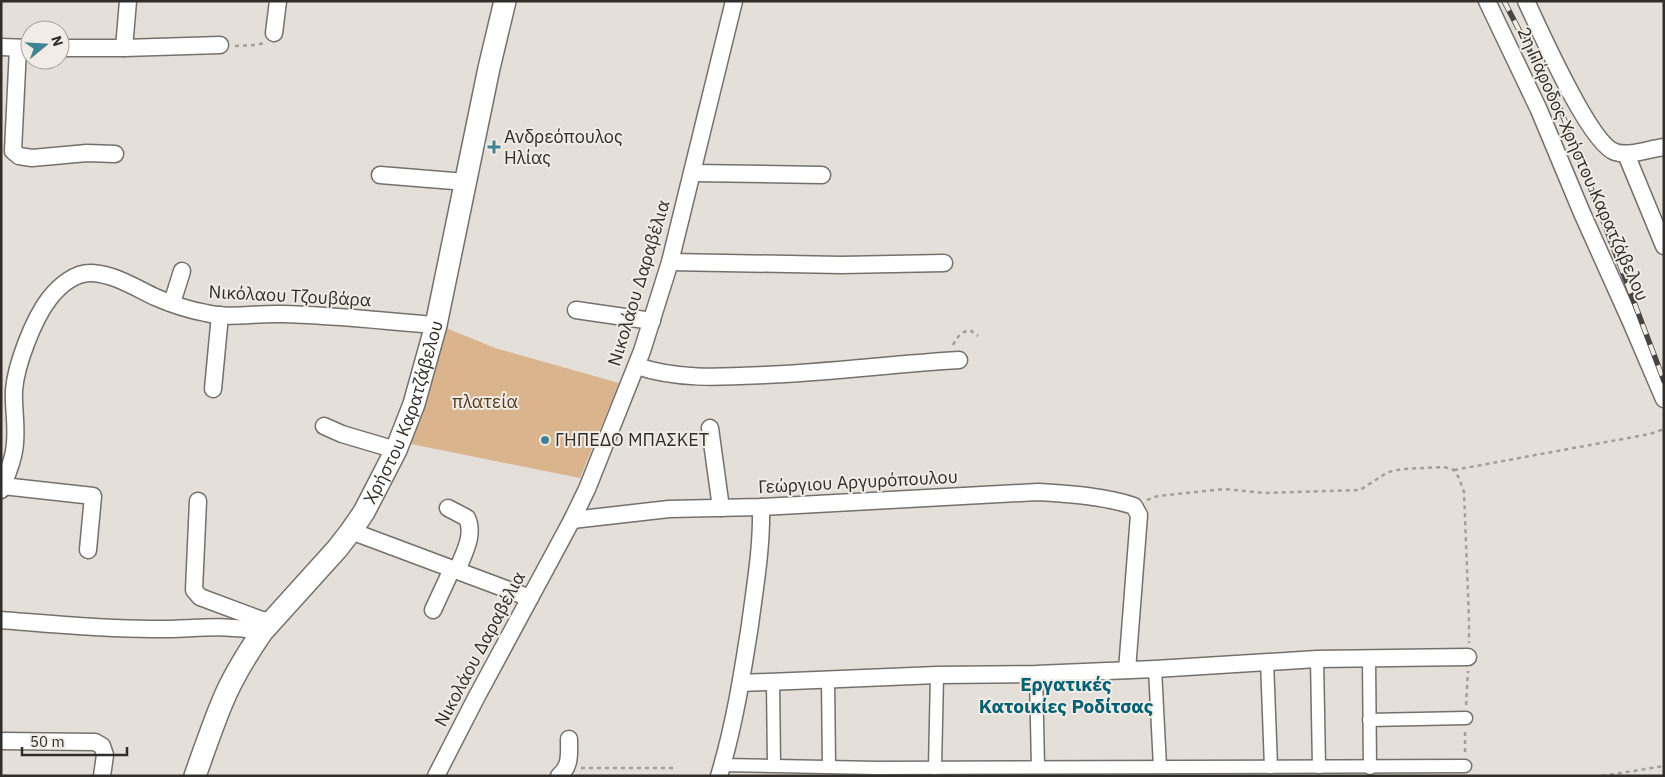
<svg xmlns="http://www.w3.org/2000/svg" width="1665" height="777" viewBox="0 0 1665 777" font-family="'IBM Plex Sans',sans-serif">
<rect width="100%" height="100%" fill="#e4dfd9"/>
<!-- green -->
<path fill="#d9b48d" d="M446,328l49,20 124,35 -39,95 -169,-34 19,-54z"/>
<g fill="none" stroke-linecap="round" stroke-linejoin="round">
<defs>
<g id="pedestrian">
<path d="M1369,658l1,110"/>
<path d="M1317,659l2,108"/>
<path d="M1267,661l4,106"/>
<path d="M1155,669l5,98"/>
<path d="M1036,674l2,93"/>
<path d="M828,679l1,87"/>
<path d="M773,681l1,84"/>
<path d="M1369,720l97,-2"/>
<path d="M722,765l155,3 588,-2"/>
<path d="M935,768l2,-93"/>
</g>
<g id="minor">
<path d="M1487,1l52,109 43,103 49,109 33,77"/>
<path d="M1526,1c14,29 63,142 89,151 15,5 33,-3 49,-5"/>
<path d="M274,33l4,-32"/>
<path d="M1,47l29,1"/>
<path d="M18,48l-5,103 6,5 13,2 55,-5 28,1"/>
<path d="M60,48h64l96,-3"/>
<path d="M124,48l4,-47"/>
<path d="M1626,154l38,92"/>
<path d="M692,173l130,2"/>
<path d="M380,175l86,7"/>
<path d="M670,262l171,3 103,-2"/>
<path d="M172,303l10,-32"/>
<path d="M576,310l76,11"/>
<path d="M637,366c40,14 86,11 128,9 65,-3 129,-11 194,-15"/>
<path d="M213,389l7,-74"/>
<path d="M324,426l18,8 54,16"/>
<path d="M710,428l11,80"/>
<path d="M3,486l90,10 -5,54"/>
<path d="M1,490c5,-13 11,-26 13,-39 4,-21 -1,-41 0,-61 2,-25 19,-70 35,-91 10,-13 26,-27 43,-26 22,1 44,15 63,24 16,7 34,13 51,16 24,6 50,0 75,1 52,1 103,7 155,11"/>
<path d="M198,501l-4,89 6,7 59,22 12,3"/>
<path d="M448,508l19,10c8,18 -4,36 -10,53"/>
<path d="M572,520l97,-11 92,-2 277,-15c32,2 65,4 96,14l5,9 -12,155"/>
<path d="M351,531l179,67"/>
<path d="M433,610l19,-41"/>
<path d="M1,620c50,4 100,9 150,9 38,1 74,-6 111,3"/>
<path d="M741,683l196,-8 99,-1 119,-5 162,-10 151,-2"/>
<path d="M1,741l94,1 7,4 3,9 -3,21"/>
<path d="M436,776l40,-78 96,-178 15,-31 55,-138 28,-89 64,-261"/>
<path d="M559,776c12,-10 10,-22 10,-37"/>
<path d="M719,776c15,-49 23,-100 31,-151 5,-39 12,-78 11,-118"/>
</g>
<g id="tertiary">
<path id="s1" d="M195,776c9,-25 17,-49 27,-73 10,-25 25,-49 40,-71l75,-83 14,-18 13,-19 32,-62 18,-46 22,-79 53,-257 16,-67"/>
</g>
</defs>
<!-- pedestrian casing -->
<use href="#pedestrian" stroke="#75706b" stroke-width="15"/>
<!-- minor casing -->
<use href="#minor" stroke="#75706b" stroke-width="19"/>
<!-- tertiary casing -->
<use href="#tertiary" stroke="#75706b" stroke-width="24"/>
<!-- path -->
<g stroke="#a29e99" stroke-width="2.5" stroke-dasharray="4 4" stroke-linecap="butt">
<path d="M235,46l21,-1 8,-2"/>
<path d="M953,345c4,-8 8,-13 17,-15l8,6"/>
<path d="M1454,470l196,-36 14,-5"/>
<path d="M1147,500l11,-4 66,-7 41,4 95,-3 28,-18 15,-3 41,-2 10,3 5,8 5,14 5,127v24"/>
<path d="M1466,705l2,-34"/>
<path d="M1465,752v-22"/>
<path d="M581,768h93"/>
<path d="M1602,776l62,-10"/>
</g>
<!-- pedestrian -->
<use href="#pedestrian" stroke="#fff" stroke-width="12"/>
<!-- minor -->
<use href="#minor" stroke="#fff" stroke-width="16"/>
<!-- tertiary -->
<use href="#tertiary" stroke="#fff" stroke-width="21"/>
<defs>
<path id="rail" d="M1504,1l56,108 11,27 93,245"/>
</defs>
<!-- rail casing -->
<use href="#rail" stroke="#484543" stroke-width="5.5"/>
<!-- rail -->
<use href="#rail" stroke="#f1ece6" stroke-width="4" stroke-dasharray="11" stroke-linecap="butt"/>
</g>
<!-- markers -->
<g fill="#418395" stroke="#f1ece6" stroke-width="2">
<path d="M491.5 139.5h5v5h5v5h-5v5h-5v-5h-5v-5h5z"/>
<circle cx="545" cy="440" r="5"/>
</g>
<g text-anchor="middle" stroke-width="4" stroke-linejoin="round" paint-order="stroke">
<!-- poi labels -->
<g font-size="18" fill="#302d2b" stroke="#f1ece6" text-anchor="start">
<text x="504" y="143">Ανδρεόπουλος<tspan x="504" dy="21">Ηλίας</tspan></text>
<text x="555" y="446">ΓΗΠΕΔΟ ΜΠΑΣΚΕΤ</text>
</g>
<!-- street labels -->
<g font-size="18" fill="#302d2b" stroke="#f1ece6">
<text transform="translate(1583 164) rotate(66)" y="6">2η Πάροδος Χρήστου Καρατζάβελου</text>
<text transform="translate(639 283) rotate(-73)" y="6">Νικολάου Δαραβέλια</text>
<text transform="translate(290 296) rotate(3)" y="6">Νικόλαου Τζουβάρα</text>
<text dy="6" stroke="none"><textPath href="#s1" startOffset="425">Χρήστου Καρατζάβελου</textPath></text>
<text transform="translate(858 482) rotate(-3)" y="6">Γεώργιου Αργυρόπουλου</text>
<text transform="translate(480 649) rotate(-62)" y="6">Νικολάου Δαραβέλια</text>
</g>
<!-- park labels -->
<g font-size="18" fill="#543a1d" stroke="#f1ece6">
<text x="485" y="408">πλατεία</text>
</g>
<!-- neighbourhood labels -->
<g font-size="19" font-weight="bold" fill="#026073" stroke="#f1ece6">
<text x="1066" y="691">Εργατικές<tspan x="1066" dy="22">Κατοικίες Ροδίτσας</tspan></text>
</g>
</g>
<!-- border -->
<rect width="1665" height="777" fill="none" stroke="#302d2b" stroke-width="5"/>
<!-- north arrow -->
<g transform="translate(45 45) rotate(72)"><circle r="24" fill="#f1ece6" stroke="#a4a09b"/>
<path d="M0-4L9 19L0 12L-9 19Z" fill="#418395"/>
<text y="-8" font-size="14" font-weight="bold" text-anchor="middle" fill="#302d2b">N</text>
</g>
<!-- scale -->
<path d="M22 747v8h105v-8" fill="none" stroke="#302d2b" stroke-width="2.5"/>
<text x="30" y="747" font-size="15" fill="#302d2b" stroke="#f1ece6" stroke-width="4" paint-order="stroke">50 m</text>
</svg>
